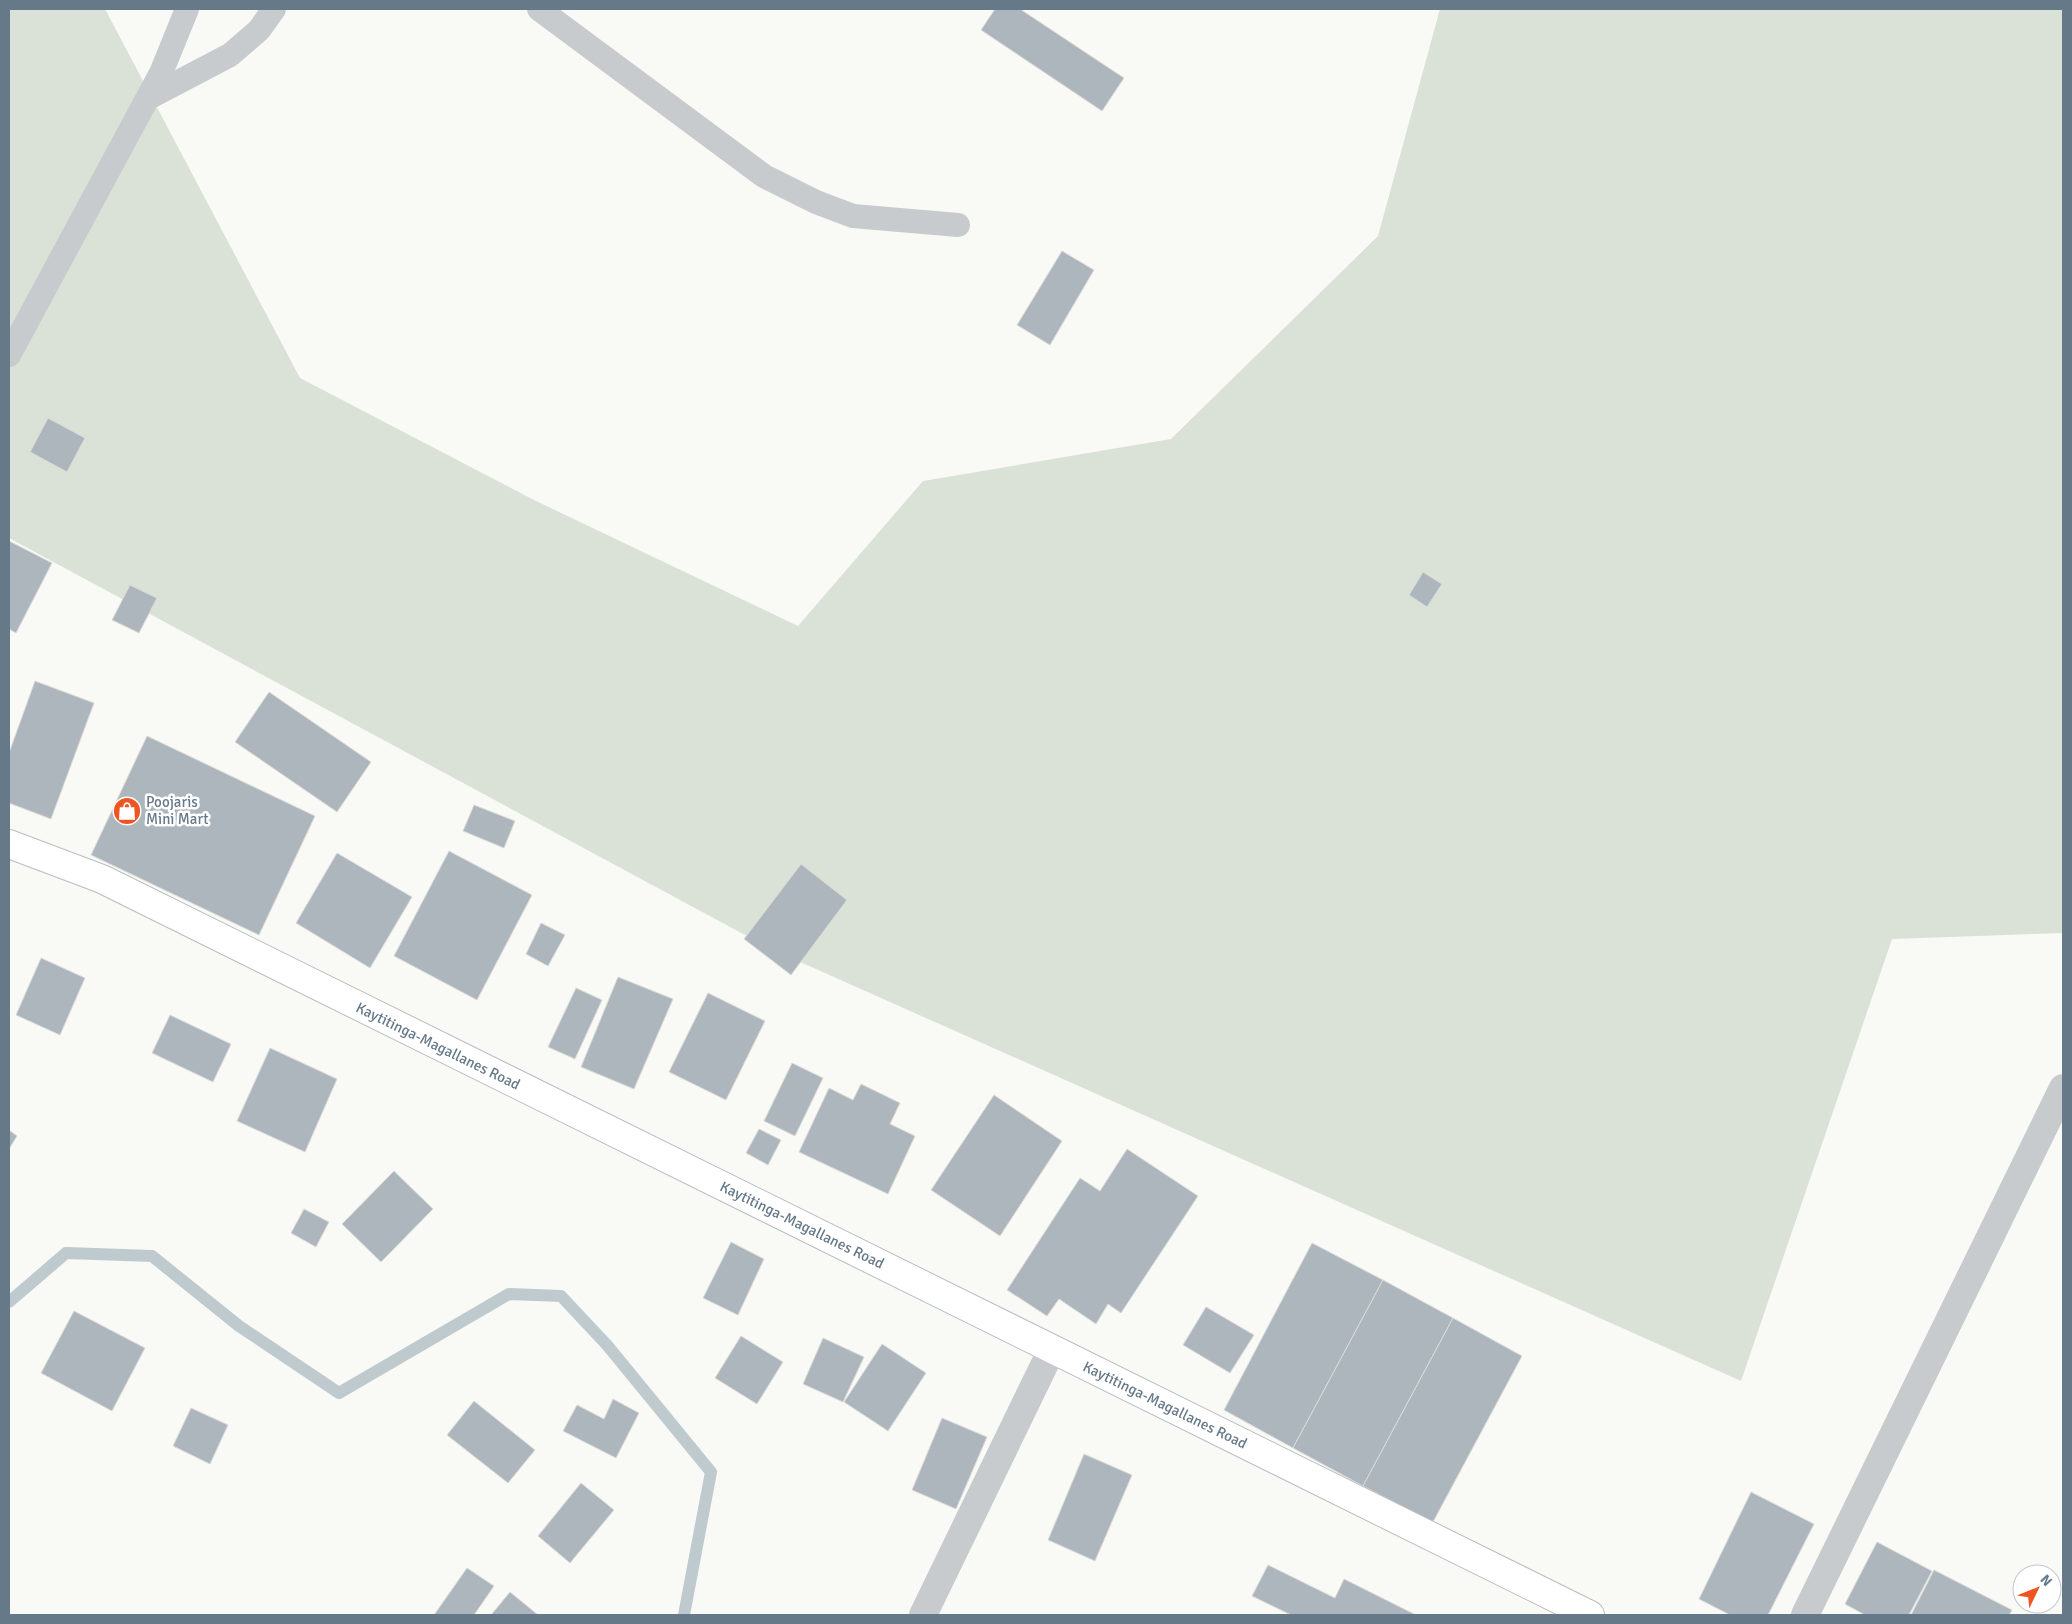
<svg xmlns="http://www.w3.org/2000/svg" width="2072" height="1624" viewBox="0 0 2072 1624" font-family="Signika,sans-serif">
<rect width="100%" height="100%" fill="#f9f9f6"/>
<!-- green -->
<path fill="#dae1d7" d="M9,9h96l195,369 236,123 262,125 125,-145 248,-42 207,-203 62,-227h623v924l-171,6 -151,442 -970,-432 -762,-411z"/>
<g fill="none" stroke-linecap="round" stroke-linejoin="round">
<!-- stream -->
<path stroke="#becace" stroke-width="12" d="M9,1302l57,-49 86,3 87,70 100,67 170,-99 52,2 46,49 104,127 -27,143"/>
</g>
<!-- building -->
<g fill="#adb6bc" stroke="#dbdbd9">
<path d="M995,9h25l104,69 -22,33 -121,-81z"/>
<path d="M1062,251l32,19 -44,75 -33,-20z"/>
<path d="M48,418l37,20 -18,34 -37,-20z"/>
<path d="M9,541l43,22 -36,70 -7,-4z"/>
<path d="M1423,572l19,12 -15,23 -18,-12z"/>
<path d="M130,585l27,13 -18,35 -27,-13z"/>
<path d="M35,681l59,22 -43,116 -42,-16v-50z"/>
<path d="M269,692l102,70 -34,50 -102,-70z"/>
<path d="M147,736l168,80 -56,119 -168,-80z"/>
<path d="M474,805l41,16 -11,27 -41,-17z"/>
<path d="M449,851l83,44 -55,105 -83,-44z"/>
<path d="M337,853l75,44 -42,71 -74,-45z"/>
<path d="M801,864l46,36 -56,75 -47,-36z"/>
<path d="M541,923l24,12 -17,31 -22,-12z"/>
<path d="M41,958l44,20 -25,57 -44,-20z"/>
<path d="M618,977l55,22 -39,90 -53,-22z"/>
<path d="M576,988l26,12 -27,59 -27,-12z"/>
<path d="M708,993l57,28 -39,79 -57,-28z"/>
<path d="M170,1015l61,29 -18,38 -61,-29z"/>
<path d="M270,1048l67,31 -32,73 -68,-31z"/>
<path d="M792,1063l31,15 -28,58 -31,-15z"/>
<path d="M861,1084l39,19 -10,21 25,12 -27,58 -89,-42 30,-64 24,12z"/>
<path d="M994,1095l68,46 -62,95 -69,-46z"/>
<path d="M759,1129l22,11 -13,25 -22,-12z"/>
<path d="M9,1130l8,6 -8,13z"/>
<path d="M1127,1149l71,47 -77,117 -13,-9 -12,20 -37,-25 -12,17 -40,-26 73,-112 20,13z"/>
<path d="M394,1171l39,38 -52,53 -39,-38z"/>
<path d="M304,1209l25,13 -13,25 -25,-14z"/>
<path d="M731,1242l33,17 -26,56 -35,-17z"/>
<path d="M1312,1243l71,37 -90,168 -69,-38z"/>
<path d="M1383,1280l70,38 -90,168 -70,-38z"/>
<path d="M1206,1307l48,28 -24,38 -47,-28z"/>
<path d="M74,1311l71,37 -33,63 -71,-38z"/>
<path d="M1453,1318l69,38 -89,166 -70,-36z"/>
<path d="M741,1336l42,26 -26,42 -42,-26z"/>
<path d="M823,1338l41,19 -21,45 -40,-18z"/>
<path d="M882,1344l44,29 -38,58 -44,-29z"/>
<path d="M613,1399l26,14 -23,45 -53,-27 14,-26 27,14z"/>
<path d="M474,1401l61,49 -27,33 -61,-48z"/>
<path d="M191,1408l37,17 -18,39 -37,-18z"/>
<path d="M942,1418l45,19 -31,72 -44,-19z"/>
<path d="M1084,1454l48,21 -37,86 -47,-21z"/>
<path d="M581,1483l33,27 -44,53 -32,-27z"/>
<path d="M1751,1492l63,32 -46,91h-38l-31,-16z"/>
<path d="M1877,1542l55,29 -23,44h-44l-20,-11z"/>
<path d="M1268,1565l67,33 9,-19 72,36h-125l-39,-19z"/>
<path d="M467,1568l27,18 -20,29h-40z"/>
<path d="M1934,1570l78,40 -3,5h-98z"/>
<path d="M510,1592l28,23h-47z"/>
</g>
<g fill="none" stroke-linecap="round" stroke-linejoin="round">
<defs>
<path id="secondary" d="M9,844l93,35 1488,736"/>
</defs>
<!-- secondary casing -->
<use href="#secondary" stroke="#b9bec3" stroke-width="30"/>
<!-- lane -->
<g stroke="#c7cbce" stroke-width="24">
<path d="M539,9l225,167 52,26 37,14 105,9"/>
<path d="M148,98l82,-43 29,-25 15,-21"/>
<path d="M9,355l152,-282 26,-64"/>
</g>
<!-- street -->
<g stroke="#c7cbce" stroke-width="28">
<path d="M923,1615l129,-266"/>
<path d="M1805,1615l258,-527"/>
</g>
<!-- secondary -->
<use href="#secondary" stroke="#fff" stroke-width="28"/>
</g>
<!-- icons -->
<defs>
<symbol id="shop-disc" viewBox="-11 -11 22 22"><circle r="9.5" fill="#ed5622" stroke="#fff"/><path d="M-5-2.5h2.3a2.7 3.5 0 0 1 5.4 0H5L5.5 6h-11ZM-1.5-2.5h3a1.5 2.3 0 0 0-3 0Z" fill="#fff"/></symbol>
</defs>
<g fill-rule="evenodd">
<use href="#shop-disc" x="111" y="795" width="32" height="32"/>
</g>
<g text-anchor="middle" stroke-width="5" stroke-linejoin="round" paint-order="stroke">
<!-- poi labels -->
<g font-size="15" fill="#667989" stroke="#fff" text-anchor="start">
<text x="146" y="807">Poojaris<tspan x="146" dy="17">Mini Mart</tspan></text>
</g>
<!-- street labels -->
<g font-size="15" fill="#667989" stroke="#fff">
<text transform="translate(438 1046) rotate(26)" y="5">Kaytitinga-Magallanes Road</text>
<text transform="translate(802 1225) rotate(26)" y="5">Kaytitinga-Magallanes Road</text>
<text transform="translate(1165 1405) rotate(26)" y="5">Kaytitinga-Magallanes Road</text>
</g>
</g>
<!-- border -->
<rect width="2072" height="1624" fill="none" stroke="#667989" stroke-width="20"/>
<!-- north arrow -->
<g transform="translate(2037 1589) rotate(47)"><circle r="24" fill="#ffffff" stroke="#c2c9d0"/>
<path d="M0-4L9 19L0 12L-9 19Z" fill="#ed5622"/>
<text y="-8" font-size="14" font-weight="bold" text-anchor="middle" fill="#667989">N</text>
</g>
</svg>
